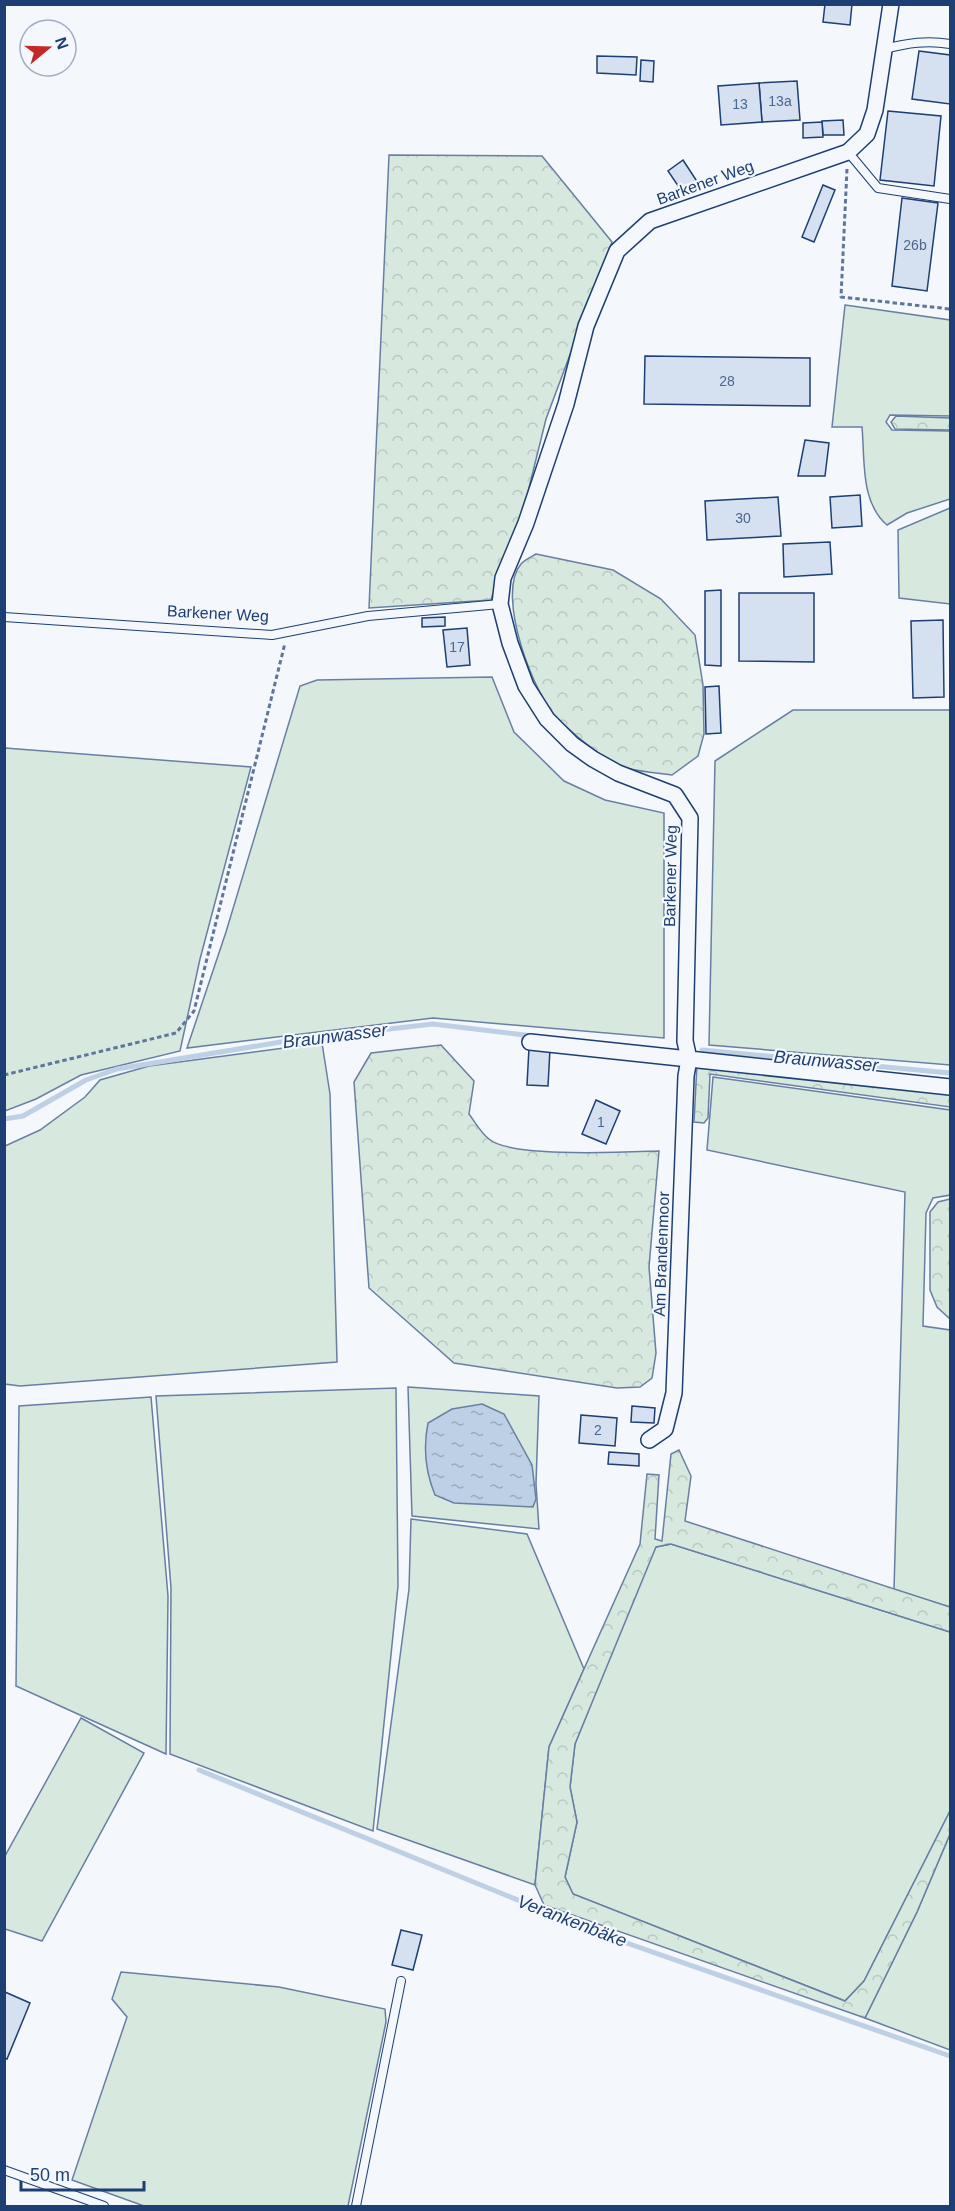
<svg xmlns="http://www.w3.org/2000/svg" width="955" height="2211" viewBox="0 0 955 2211" font-family="Helvetica,sans-serif">
<defs>
<pattern id="forest-crowns" width="20" height="18" patternUnits="userSpaceOnUse" patternTransform="scale(1.5)"><rect width="20" height="18" fill="#d7e8df"/><path d="M2 6a3 3 0 1 1 6 0M12 15a3 3 0 1 1 6 0" fill="none" stroke="#b8c8c3"/></pattern>
<pattern id="water-ripples" width="26" height="14" patternUnits="userSpaceOnUse" patternTransform="scale(1.5)"><rect width="26" height="14" fill="#bed0e5"/><path d="M2 4q2-2 4 0t4 0M15 11q2-2 4 0t4 0" fill="none" stroke="#9aaabe"/></pattern>
</defs>
<rect width="100%" height="100%" fill="#f4f7fb"/>
<!-- green -->
<g fill="#d7e8df" stroke="#687fa3" stroke-width="1.5">
<path d="M845,305l105,15v96l-60,-1 -4,7 6,8 58,1v68l-43,14 -20,12c-27,-23 -22,-66 -25,-98h-30z"/>
<path d="M950,508v96l-51,-6 -1,-68z"/>
<path d="M492,677l22,55 50,49 41,19 59,13v225l-231,-20 -246,30 39,-116 74,-246 17,-6z"/>
<path d="M793,710h157v355l-241,-20 6,-284z"/>
<path d="M5,748l246,19 -51,192 -20,92 -99,24 -45,24 -31,12z"/>
<path d="M322,1043l8,51 7,268 -317,24 -15,-2v-238l35,-16 45,-33 15,-17 49,-14z"/>
<path d="M713,1077l237,33v85l-17,3 -7,15 -3,113 27,4v277l-56,-17 11,-398 -198,-42z"/>
<path d="M408,1387l131,9 -3,88 3,45 -127,-13z"/>
<path d="M396,1388l2,198 -25,245 -203,-77 1,-166 -15,-192z"/>
<path d="M151,1397l17,199 -2,158 -150,-68 3,-280z"/>
<path d="M411,1519l116,15 57,135 -35,78 -14,138 -158,-56 32,-240z"/>
<path d="M671,1544l279,88v179l-86,170 -19,20 -272,-107 -8,-17 12,-55 -7,-35 5,-43 72,-181 9,-16z"/>
<path d="M81,1718l63,35 -102,188 -37,-12v-73z"/>
<path d="M950,1834v216l-85,-32 52,-106z"/>
<path d="M121,1972l158,15 106,22 1,13 -38,184h-204l-72,-26 55,-163 -15,-18z"/>
</g>
<!-- forest -->
<g fill="url(#forest-crowns)" stroke="#687fa3" stroke-width="1.5">
<path d="M389,155l153,1 70,86 -66,177 -28,113 -19,41 -8,27 -122,8z"/>
<path d="M896,416l54,2v12l-55,-1 -4,-7z"/>
<path d="M536,554l77,16 48,29 34,36 8,50 1,49 -6,22 -26,19c-15,-2 -31,-3 -45,-7 -20,-5 -52,-33 -67,-47 -26,-23 -65,-127 -39,-157 3,-4 10,-7 15,-10z"/>
<path d="M441,1045l33,36 -5,33c6,8 12,19 20,25 21,19 138,13 170,12l-10,116 7,86 -4,25 -12,9 -23,1 -163,-25 -85,-75 -15,-206 17,-29z"/>
<path d="M697,1064l253,26v17l-240,-33 -2,44 -4,5 -10,-1z"/>
<path d="M950,1199v120l-13,-12 -7,-17v-78l8,-10z"/>
<path d="M679,1450l12,26 -6,45 265,86v25l-279,-88 -15,3 -81,197 -5,43 7,35 -12,55 8,17 272,107 19,-20 86,-170v23l-33,78 -52,106 -321,-113 -9,-20 14,-138 91,-203 7,-70 12,1 -4,64 7,2 9,-87z"/>
</g>
<!-- water -->
<path fill="url(#water-ripples)" stroke="#687fa3" stroke-width="1.5" d="M482,1404l22,10 28,51 4,34 -3,8 -79,-4 -19,-8c-10,-24 -12,-47 -7,-72l24,-14z"/>
<g fill="none" stroke-linecap="round" stroke-linejoin="round">
<!-- stream -->
<g stroke="#bed0e5" stroke-width="5">
<path d="M702,1050l248,23"/>
<path d="M4,1119l19,-3 63,-36 31,-11 176,-29 140,-16 100,12"/>
<path d="M199,1770l402,164 349,122"/>
</g>
</g>
<!-- building -->
<g fill="#d5e0f0" stroke="#1d3f73" stroke-width="1.5">
<path d="M825,4h27l-2,21 -27,-3z"/>
<path d="M919,51l31,4v49l-38,-5z"/>
<path d="M597,56l40,1 -1,18 -39,-2z"/>
<path d="M641,60l13,1 -1,21 -13,-1z"/>
<path d="M797,81l3,39 -38,2 -3,-39z"/>
<path d="M759,83l3,39 -41,3 -3,-39z"/>
<path d="M888,111l53,5 -7,70 -54,-6z"/>
<path d="M843,120l1,15h-21l-1,-14z"/>
<path d="M822,122l1,15 -20,1v-15z"/>
<path d="M683,160l17,26 -15,10 -17,-25z"/>
<path d="M823,185l12,5 -21,52 -12,-5z"/>
<path d="M902,198l36,5 -11,88 -35,-5z"/>
<path d="M645,356l165,2v48l-166,-2z"/>
<path d="M805,440l24,3 -4,33h-27z"/>
<path d="M860,495l2,31 -30,2 -2,-31z"/>
<path d="M778,497l3,39 -74,4 -2,-39z"/>
<path d="M830,542l2,32 -48,3 -1,-33z"/>
<path d="M721,590v76l-16,-1v-74z"/>
<path d="M739,593h75v69l-75,-1z"/>
<path d="M445,617v9l-23,1v-9z"/>
<path d="M943,620l1,77 -31,1 -2,-77z"/>
<path d="M467,628l3,37 -23,2 -4,-37z"/>
<path d="M719,686l2,47 -15,1 -1,-47z"/>
<path d="M529,1048l21,1 -2,37 -21,-1z"/>
<path d="M596,1100l24,11 -14,33 -24,-10z"/>
<path d="M632,1406l23,2 -1,15 -23,-1z"/>
<path d="M581,1415l36,3 -2,28 -36,-3z"/>
<path d="M609,1452l30,2v12l-31,-2z"/>
<path d="M401,1930l21,5 -9,35 -21,-5z"/>
<path d="M5,1992l25,11 -23,56 -3,-1z"/>
</g>
<g fill="none" stroke-linecap="round" stroke-linejoin="round">
<defs>
<g id="lane">
<path d="M884,49c24,-6 43,-9 66,-5"/>
<path d="M848,152l30,36 72,11"/>
<path d="M4,617l268,18 96,-19 132,-12"/>
<path d="M4,2170l100,36"/>
<path d="M356,2206l45,-225"/>
</g>
<g id="street">
<path d="M891,4l-16,106 -8,24 -19,18 -198,69 -33,30 -31,75 -20,78 -40,119 -23,55 -3,26 10,39 16,43 21,33 25,25 21,15 25,14 57,22 15,23 -5,223 4,18 261,28"/>
<path d="M530,1042l159,17 -3,17 -12,317 -9,36 -16,11"/>
</g>
</defs>
<!-- lane casing -->
<use href="#lane" stroke="#1d3f73" stroke-width="10"/>
<!-- street casing -->
<use href="#street" stroke="#1d3f73" stroke-width="18"/>
<!-- path -->
<g stroke="#5e769c" stroke-width="3" stroke-dasharray="4.5 3" stroke-linecap="butt">
<path d="M847,169l-6,128 109,12"/>
<path d="M4,1075l172,-42 18,-22 91,-368"/>
</g>
<!-- lane -->
<use href="#lane" stroke="#f4f7fb" stroke-width="8"/>
<!-- street -->
<use href="#street" stroke="#f4f7fb" stroke-width="15"/>
</g>
<g text-anchor="middle" stroke-width="4.5" stroke-linejoin="round" paint-order="stroke">
<!-- number labels -->
<g font-size="14" fill="#4b6792">
<text x="780" y="106">13a</text>
<text x="740" y="109">13</text>
<text x="915" y="250">26b</text>
<text x="727" y="386">28</text>
<text x="743" y="523">30</text>
<text x="457" y="652">17</text>
<text x="601" y="1127">1</text>
<text x="598" y="1435">2</text>
</g>
<!-- street labels -->
<g font-size="16" fill="#1d3f73" stroke="#f4f7fb">
<text transform="translate(705 182) rotate(-20)" y="6">Barkener Weg</text>
<text transform="translate(218 613) rotate(3)" y="6">Barkener Weg</text>
<text transform="translate(670 876) rotate(-89)" y="6">Barkener Weg</text>
<text transform="translate(661 1254) rotate(-88)" y="6">Am Brandenmoor</text>
</g>
<!-- water labels -->
<g font-size="18" font-style="italic" fill="#1d3f73" stroke="#f4f7fb">
<text transform="translate(335 1036) rotate(-7)" y="6">Braunwasser</text>
<text transform="translate(826 1061) rotate(5)" y="6">Braunwasser</text>
<text transform="translate(572 1921) rotate(21)" y="6">Verankenbäke</text>
</g>
</g>
<!-- border -->
<rect width="955" height="2211" fill="none" stroke="#1d3f73" stroke-width="12"/>
<!-- north arrow -->
<g transform="translate(48 48) rotate(71)"><circle r="28" fill="#f4f7fb" stroke="#9eadc5" stroke-width="1.5"/>
<path d="M0-4.5L10 22L0 15L-10 22Z" fill="#c62828"/>
<text y="-9" font-size="16" font-weight="bold" text-anchor="middle" fill="#1d3f73">N</text>
</g>
<!-- scale -->
<path d="M21 2181v9h123v-9" fill="none" stroke="#1d3f73" stroke-width="3"/>
<text x="30" y="2181" font-size="18" fill="#1d3f73" stroke="#f4f7fb" stroke-width="4.5" paint-order="stroke">50 m</text>
</svg>
